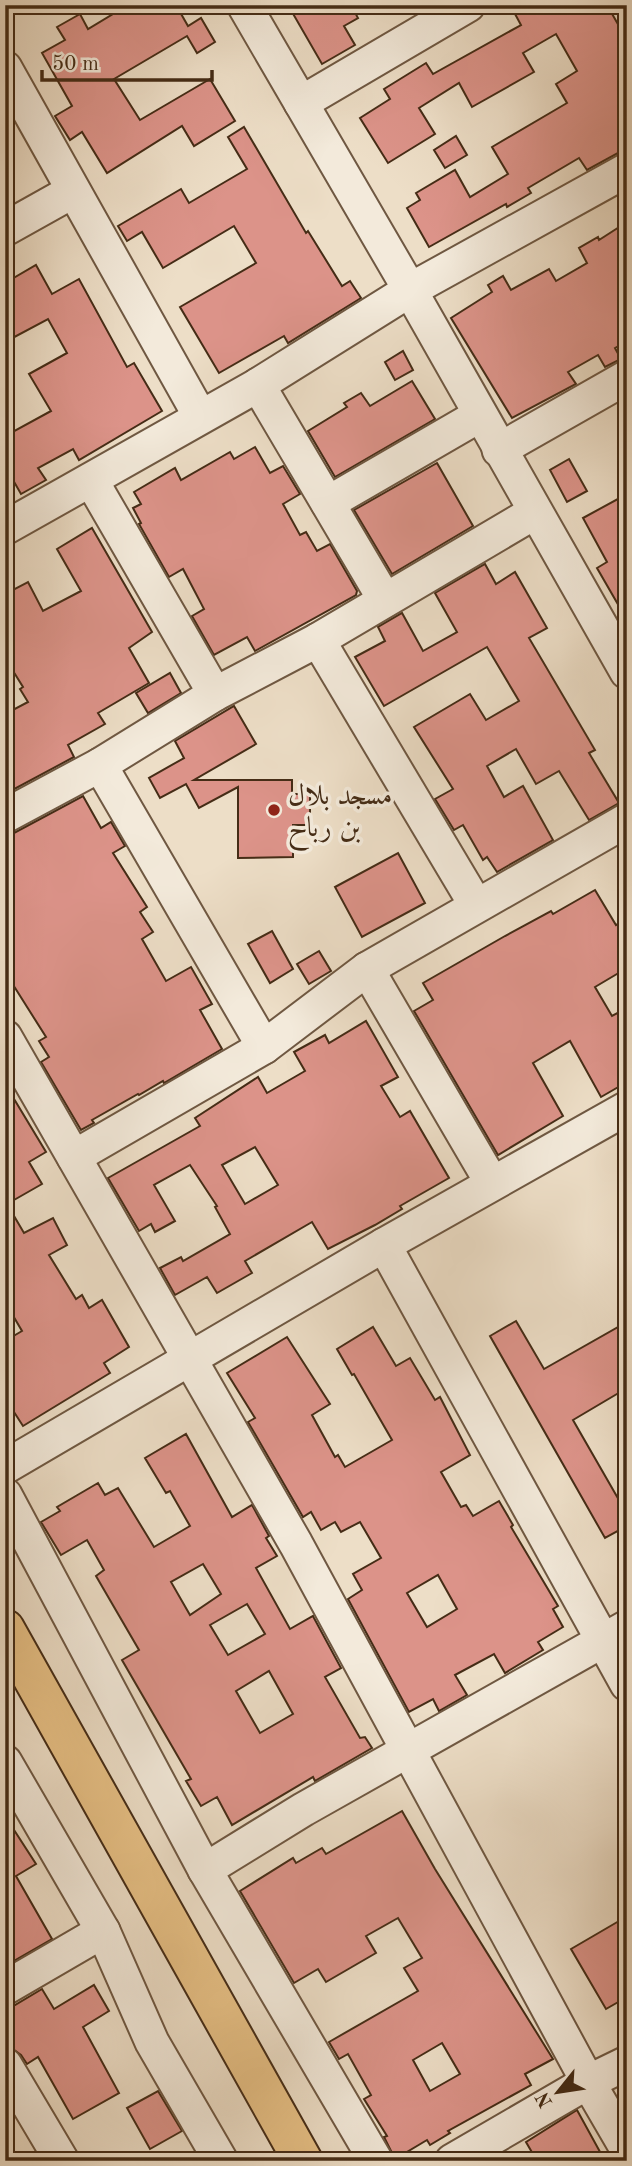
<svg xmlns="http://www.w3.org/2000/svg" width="632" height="2166" viewBox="0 0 632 2166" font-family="'Old Standard TT',Amiri,serif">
<rect width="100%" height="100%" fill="#eddec7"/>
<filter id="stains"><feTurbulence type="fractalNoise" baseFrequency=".00286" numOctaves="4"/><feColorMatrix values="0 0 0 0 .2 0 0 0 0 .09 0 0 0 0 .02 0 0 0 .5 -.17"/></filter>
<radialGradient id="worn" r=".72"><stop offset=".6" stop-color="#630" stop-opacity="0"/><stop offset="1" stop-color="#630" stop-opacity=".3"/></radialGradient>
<!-- building -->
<g fill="#dc9389" stroke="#452c16" stroke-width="2" fill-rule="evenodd">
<path d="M128,5h48l12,21 13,-8 14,24 -18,11 -10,-17 -73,43 26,41 70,-41 25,42 -41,25 -12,-20 -75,47 -25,-41 -12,8 -15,-24 17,-10 -30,-53 23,-13 -8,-13 23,-13 8,15z"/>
<path d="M288,5h63l7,13 -14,8 11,19 -33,19z"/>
<path d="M525,5h82l20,35v111l-9,2 -31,17 -8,-12 -51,30 3,5 -24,14 -1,-3 -77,43 -22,-39 13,-8 -4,-7 39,-23 15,27 38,-23 -16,-27 75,-44 -11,-19 21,-13 -21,-37 -33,19 11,19 -62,35 -13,-24 -40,25 16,26 -47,29 -28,-45 30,-19 -6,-10 42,-26 7,11 88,-49 -7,-13z"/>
<path d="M244,127l62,106 2,-2 34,55 8,-5 11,17 -73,45 -4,-7 -65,37 -39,-66 76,-44 -22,-37 -71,42 -21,-36 -15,9 -9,-15 63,-37 8,14 58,-34 -19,-32z"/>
<path d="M456,136l11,19 -22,13 -11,-18z"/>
<path d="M627,222v119l-12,7 6,11 -16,8 -7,-12 -30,17 8,12 -64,34 -61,-100 41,-26 -4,-7 15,-9 8,14 38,-21 7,12 31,-18 -8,-15 19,-11 1,3z"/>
<path d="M36,265l16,29 27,-15 48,88 7,-4 28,48 -83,49 -6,-11 -35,19 8,12 -25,14 -16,-28v-30l46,-25 -22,-37 38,-21 -19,-34 -43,23v-59z"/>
<path d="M403,351l10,19 -18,10 -10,-18z"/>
<path d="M412,381l23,38 -100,58 -27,-46 39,-24 -3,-4 17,-10 9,13z"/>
<path d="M255,447l15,26 13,-7 17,28 -17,10 17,31 6,-3 11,19 13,-7 27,47 -1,4 -101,56 -8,-14 -33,18 -22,-39 12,-7 -21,-40 -14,8 -30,-53 2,-1 -8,-15 8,-4 -7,-12 41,-24 6,12 49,-28 4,7z"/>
<path d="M569,459l18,32 -20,11 -17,-32z"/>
<path d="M437,463l36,63 -81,48 -38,-64z"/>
<path d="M627,494v126l-30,-52 10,-6 -24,-44z"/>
<path d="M92,528l60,104 -23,16 20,35 -51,30 7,11 -37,21 6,12 -69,37v-80l23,-12 -8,-13 3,-2 -18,-29v-64l23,-12 15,29 38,-20 -24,-42z"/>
<path d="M485,564l11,20 19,-12 32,56 -18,10 66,112 -6,3 30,50 -30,17 -30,-49 -23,13 -20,-35 -29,17 17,31 19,-11 30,54 -56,32 -10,-15 -4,3 -20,-35 -9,5 -19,-31 18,-10 -39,-62 56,-33 16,26 33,-19 -32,-54 -103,59 -29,-49 30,-16 -7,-14 24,-14 21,38 34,-19 -22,-39z"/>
<path d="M170,673l11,20 -33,20 -12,-20z"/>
<path d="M234,706l22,38 -62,36h98v14h18v31h-17v32l-55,1v-71l-39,21 -13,-24 -26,14 -11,-20 35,-20 -9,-17z"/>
<path d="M83,796l18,32 10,-6 14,24 -12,7 34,54 -7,5 13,20 -11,7 24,42 25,-14 21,37 -12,6 22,39 -58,34 -1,-2 -24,14 -1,-1 -46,26 2,3 -13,7 -40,-68 8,-5 -10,-16 7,-4 -41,-65v-137l9,-2z"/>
<path d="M398,853l27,50 -63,34 -27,-50z"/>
<path d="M595,890l21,35 11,-7v50l-32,19 17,29 15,-8v74l-26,15 -31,-56 -37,22 30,53 -65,39 -84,-144 19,-11 -10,-17 82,-47 46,-25 2,3z"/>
<path d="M272,931l21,38 -23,14 -22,-39z"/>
<path d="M319,951l12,20 -22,13 -12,-20z"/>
<path d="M366,1021l32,56 -17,9 19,31 10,-6 39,67 -49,28 2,3 -27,16 -47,24 -16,-27 -67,39 7,12 -35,20 -10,-16 -32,18 -15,-27 21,-11 2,4 47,-27 -15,-27 2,-1 -27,-41 -36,20 21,36 -20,11 -4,-8 -12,7 -31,-53 92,-52 -5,-8 63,-41 9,16 38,-22 -11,-19 31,-17 4,8zM255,1147l23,38 -33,19 -23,-39z"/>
<path d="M5,1084l41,68 -17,10 13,22 -35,20 17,29 29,-15 14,27 -18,10 27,44 6,-4 7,13 13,-8 27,47 -25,16 6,10 -87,53 -9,-14 -9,5v-76l17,-10 -17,-29z"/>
<path d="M516,1321l28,48 83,-47v66l-54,32 54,94v12l-22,12 -115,-202z"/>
<path d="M373,1327l23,39 14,-8 25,42 5,-3 30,58 -29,17 20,35 5,-2 7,11 26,-15 14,24 -2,2 47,79 -5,3 10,18 -25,15 5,8 -38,23 -11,-19 -39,21 12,20 -28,16 -6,-12 -24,13 -61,-113 14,-9 -9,-16 28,-16 -21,-36 -19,10 -6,-10 -14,8 -10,-18 -8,5 -55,-95 7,-4 -28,-45 60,-36 43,67 -18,11 23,42 3,-2 7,12 47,-27 -38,-66 -2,1 -15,-26zM438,1575l19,34 -30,18 -20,-34z"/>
<path d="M186,1434l46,83 20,-12 17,31 -3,2 11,18 -21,12 34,61 23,-13 1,2 27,50 -16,9 35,61 5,-1 7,11 -57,33 -2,-4 -81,48 -15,-28 -16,9 -15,-25 5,-2 -69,-119 17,-10 -43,-74 8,-6 -17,-30 -26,15 -20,-33 19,-11 -3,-4 41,-24 7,12 13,-7 36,59 36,-21 -20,-35 -4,2 -21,-35zM203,1564l18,30 -31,21 -19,-33zM247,1604l18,30 -37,21 -18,-30zM269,1671l24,43 -33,19 -24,-42z"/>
<path d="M402,1811l33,58 118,190 -28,15 6,11 -83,46 2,2 -20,12 -3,-5 -32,19 -11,-22 3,-1 -23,-37 7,-4 -23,-41 -9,5 -10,-17 89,-51 -14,-23 18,-10 -24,-40 -32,18 10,17 -50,29 -8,-13 -24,14 -54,-92 53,-33 3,5 26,-15 4,6zM442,2043l18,31 -30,17 -17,-31z"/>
<path d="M5,1816l31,48 -20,12 36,63 -47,27z"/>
<path d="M619,1921l8,14v62l-21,12 -35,-60z"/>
<path d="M94,1985l15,26 -26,16 36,66 -46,26 -35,-62 -11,7 -6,-9 -11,-8 -5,-9v-31l10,-2 27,-16 12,20z"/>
<path d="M158,2091l24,40 -32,18 -23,-41z"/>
<path d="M577,2110l28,51h-41l-4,-7 -12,7h-11l-11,-19z"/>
</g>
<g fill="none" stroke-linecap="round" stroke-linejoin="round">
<defs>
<g id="minor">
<path d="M244,5l166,285 217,382"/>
<path d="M5,68l195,348"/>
<path d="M301,103l167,-98"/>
<path d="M5,229l68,-38"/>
<path d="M258,385l127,215"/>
<path d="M499,450l128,-73"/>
<path d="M91,480l124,214"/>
<path d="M328,503l152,-88"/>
<path d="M5,528l253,-143 152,-95 217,-120"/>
<path d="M318,640l158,265"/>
<path d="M100,765l164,282"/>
<path d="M5,816l95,-51 115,-71 103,-54 217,-128"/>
<path d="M367,969l125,214"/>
<path d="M5,1037l291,507 292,538 39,67"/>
<path d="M74,1157l190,-110 103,-78 260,-149"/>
<path d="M384,1245l243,439"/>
<path d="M5,1467l379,-222 243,-137"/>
<path d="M5,1495l200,375 171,291"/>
<path d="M5,1762l98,169 49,111 69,119"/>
<path d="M205,1870l99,-61 323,-182"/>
<path d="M5,1988l98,-57"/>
<path d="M5,2065l57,96"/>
<path d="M452,2161l136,-79 39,-19"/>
</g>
<path id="major" d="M5,1629l298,532"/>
</defs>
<!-- minor casing -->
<use href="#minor" stroke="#6f5842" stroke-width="37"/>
<!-- major casing -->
<use href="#major" stroke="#452c16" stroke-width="42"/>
<!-- minor -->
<use href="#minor" stroke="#f3eadb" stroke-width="33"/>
<!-- major -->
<use href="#major" stroke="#e6bf84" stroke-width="38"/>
</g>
<!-- markers -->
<circle fill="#8f2418" stroke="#f3eadb" stroke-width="2.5" cx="274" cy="810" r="7"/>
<g text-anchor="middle" stroke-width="7" stroke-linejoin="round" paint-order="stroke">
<!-- poi labels -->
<g font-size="28" fill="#452c16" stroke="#f3eadb" text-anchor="start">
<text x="288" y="804">مسجد بلال<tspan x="288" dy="32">بن رباح</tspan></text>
</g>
</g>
<!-- margin -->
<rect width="632" height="2166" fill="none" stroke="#eddec7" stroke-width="28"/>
<rect x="7" y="7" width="618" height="2152" fill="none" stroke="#452c16" stroke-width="3.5"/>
<rect x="14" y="14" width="604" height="2138" fill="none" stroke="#452c16" stroke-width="2"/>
<!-- north arrow -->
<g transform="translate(558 2092) rotate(240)" stroke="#f3eadb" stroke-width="5" paint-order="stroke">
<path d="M0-5L12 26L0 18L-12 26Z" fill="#452c16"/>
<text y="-10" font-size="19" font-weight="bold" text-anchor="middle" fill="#452c16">N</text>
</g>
<!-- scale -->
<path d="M42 70v10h170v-10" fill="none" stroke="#452c16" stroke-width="3.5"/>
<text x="52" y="70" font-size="21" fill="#452c16" stroke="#f3eadb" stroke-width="5" paint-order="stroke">50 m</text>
<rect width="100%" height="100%" filter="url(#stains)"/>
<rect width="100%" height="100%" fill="url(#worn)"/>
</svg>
